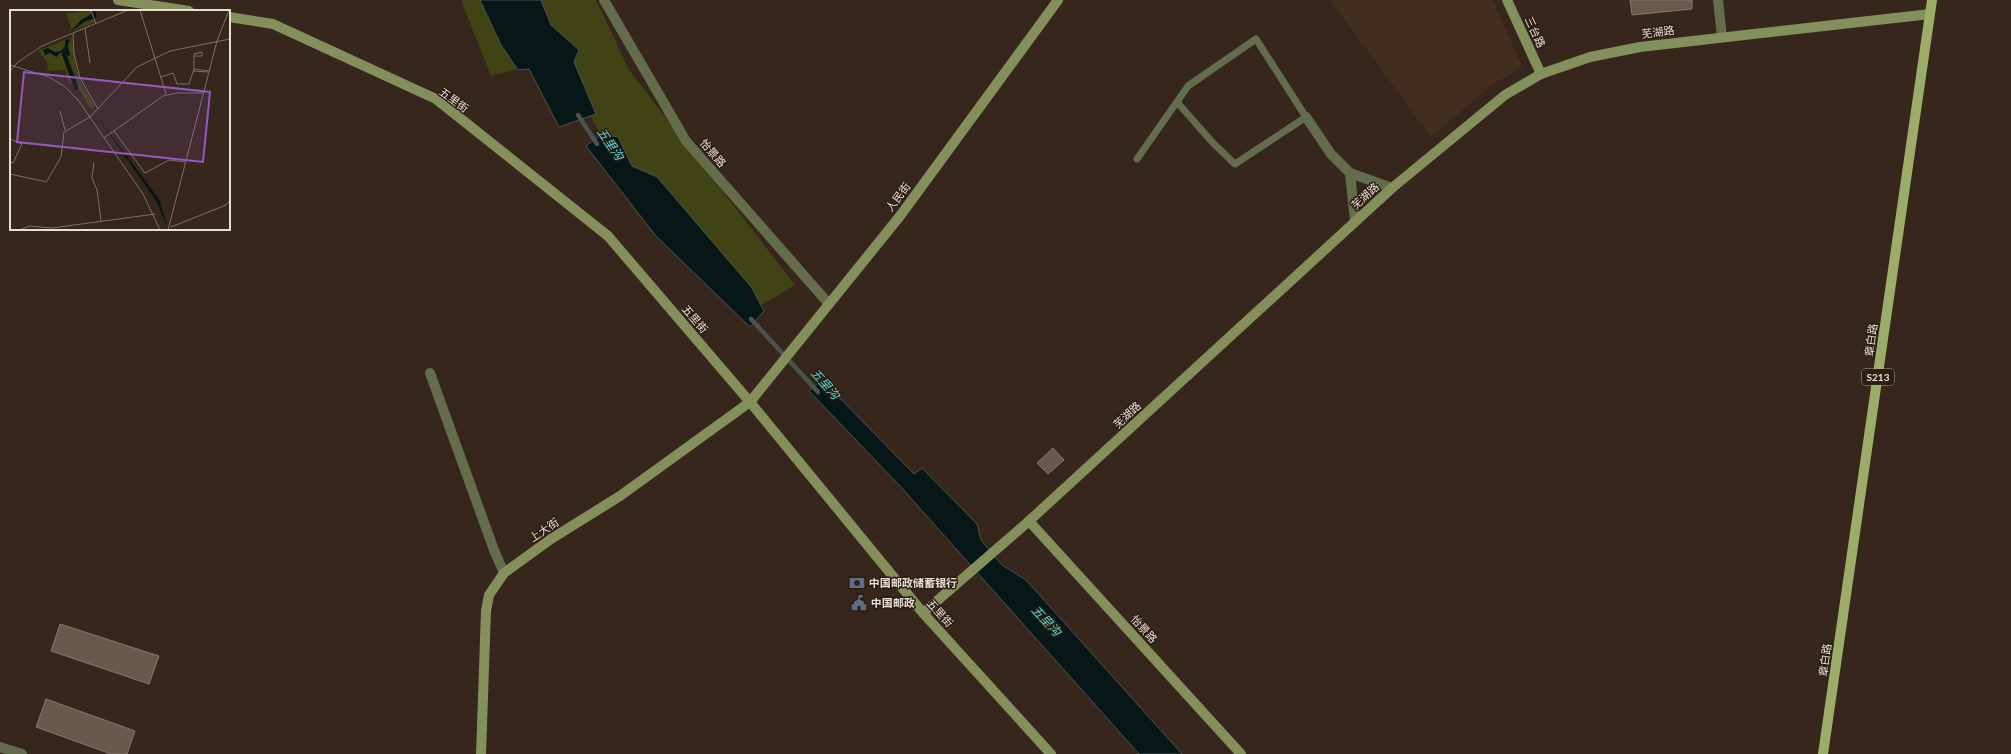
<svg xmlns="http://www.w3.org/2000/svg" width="2011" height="754" viewBox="0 0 2011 754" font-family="Lato,'Noto Sans SC',sans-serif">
<rect width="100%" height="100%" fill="#36261b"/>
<!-- built -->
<path fill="#432e1d" d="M1330,0h163l29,67 -32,19 -59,51z"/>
<!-- green -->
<path fill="#404415" d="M461,0h135l33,70 166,215 -44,26 -143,-163 -49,-90 -68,18z"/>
<!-- water -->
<g fill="#071718" stroke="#4b5351">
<path d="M480,0h61l10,25 28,25 -5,12 22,52 -37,13 -30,-58 -11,1 -17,-25z"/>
<path d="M602,134l16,3 14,29 25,11 95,111 12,23 -14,16 -94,-91 -70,-90z"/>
<path d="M822,380l92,94 8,-6 55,56 4,16 21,25 24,15 156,174h-43l-239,-268 -91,-95z"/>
</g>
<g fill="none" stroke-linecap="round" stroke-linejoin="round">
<!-- stream -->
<g stroke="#4b5351" stroke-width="4.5">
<path d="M578,115l19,29"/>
<path d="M751,319l67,73"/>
</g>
</g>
<!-- building -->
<g fill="#6b574c" stroke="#8a766a">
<path d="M1630,0h62v9l-60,6z"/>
<path d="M1053,448l11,12 -16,14 -11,-11z"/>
<path d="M60,624l99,32 -10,28 -98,-33z"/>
<path d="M46,699l89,32 -8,23h-16l-75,-27z"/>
</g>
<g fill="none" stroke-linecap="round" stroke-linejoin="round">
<!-- lane -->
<path stroke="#636c4b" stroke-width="7" d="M1137,159l51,-73 68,-47 50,78 -71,47 -22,-21 -36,-41"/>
<!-- street -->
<g stroke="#636c4b" stroke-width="10">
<path d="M604,0l82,141 143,163"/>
<path d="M1718,0l4,37"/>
<path d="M1306,117l25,37 19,19"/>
<path d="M1355,221l-5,-48 42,15"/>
<path d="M430,373l64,177 10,23"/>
<path d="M0,747l22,7"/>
</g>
<!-- secondary -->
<g stroke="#83905c" stroke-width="10">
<path d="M118,0l71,11"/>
<path d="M1507,0l34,74"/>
<path d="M229,17l44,7 163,75 172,137 142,166 173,211 128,141"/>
<path d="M1029,521l212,233"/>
<path d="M923,613l106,-92 363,-333 113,-93 36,-21 49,-17 50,-10 290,-33"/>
<path d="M481,754l5,-143 3,-16 15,-22 47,-34 69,-43 130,-94 150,-186 158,-216"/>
</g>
<!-- primary -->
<path stroke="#9bad68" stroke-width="10" d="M1823,754l109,-754"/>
</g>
<!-- icons -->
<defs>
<symbol id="bank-bare" viewBox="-9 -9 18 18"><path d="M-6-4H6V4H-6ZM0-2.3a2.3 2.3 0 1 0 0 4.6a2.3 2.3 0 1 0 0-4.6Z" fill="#5c6f8a" stroke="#2c1d11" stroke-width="2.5" paint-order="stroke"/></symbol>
<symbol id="civic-bare" viewBox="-9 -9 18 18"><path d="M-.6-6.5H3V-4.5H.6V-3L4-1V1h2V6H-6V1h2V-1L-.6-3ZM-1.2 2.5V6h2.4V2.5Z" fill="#5c6f8a" stroke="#2c1d11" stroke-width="2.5" paint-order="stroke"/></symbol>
</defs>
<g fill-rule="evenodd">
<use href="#bank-bare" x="846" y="572" width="22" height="22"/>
<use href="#civic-bare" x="848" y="592" width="22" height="22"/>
</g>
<g text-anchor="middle" stroke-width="3" stroke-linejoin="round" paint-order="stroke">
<!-- shield labels -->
<rect fill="#2c1d11" stroke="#b0a49c" stroke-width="1" x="1862" y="369" width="32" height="16" rx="3"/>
<g font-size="10" font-weight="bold" fill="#e9ded7">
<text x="1878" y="381">S213</text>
</g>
<!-- street labels -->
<g font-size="11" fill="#e9ded7" stroke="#2c1d11">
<text transform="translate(1535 32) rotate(65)" y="4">三台路</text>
<text transform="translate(1658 32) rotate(-7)" y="4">芜湖路</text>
<text transform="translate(454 100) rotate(36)" y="4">五里街</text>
<text transform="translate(713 153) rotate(49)" y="4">怡景路</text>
<text transform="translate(1365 196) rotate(-42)" y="4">芜湖路</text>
<text transform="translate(898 197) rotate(-53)" y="4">人民街</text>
<text transform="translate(695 319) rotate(49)" y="4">五里街</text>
<text transform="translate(1871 340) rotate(-82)" y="4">章白路</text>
<text transform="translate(1127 415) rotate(-43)" y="4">芜湖路</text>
<text transform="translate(544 530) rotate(-34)" y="4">上大街</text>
<text transform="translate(940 613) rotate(48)" y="4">五里街</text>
<text transform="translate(1144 629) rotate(48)" y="4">怡景路</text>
<text transform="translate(1825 660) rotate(-82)" y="4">章白路</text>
</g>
<!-- poi labels -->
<g font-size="11" font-weight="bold" fill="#e9ded7" stroke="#2c1d11" text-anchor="start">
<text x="869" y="587">中国邮政储蓄银行</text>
<text x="871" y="607">中国邮政</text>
</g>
<!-- water labels -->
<g font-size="12" font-style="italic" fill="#55d6de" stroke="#2c1d11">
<text transform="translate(610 144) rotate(55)" y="4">五里沟</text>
<text transform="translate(825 384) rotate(48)" y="4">五里沟</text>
<text transform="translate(1046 621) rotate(47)" y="4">五里沟</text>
</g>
</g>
<!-- overview -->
<g transform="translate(10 10)">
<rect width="220" height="220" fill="#36261b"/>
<path d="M80,0l6,12 -27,10 2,-5 -5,-13zM62,27l4,31 6,17 13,22 -4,2 -16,-26 -6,1 -4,-14 -17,1 -1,-9 -9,-11z" fill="#404415"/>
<path d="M83,0h3v8l-10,3 -16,11 11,-12 12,-7zM60,29l-2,7 2,9 -3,1 10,27 1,6 -3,1 -14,-38 -5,5 -6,-4 -5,2 -2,-5 5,-2 7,4 6,-1 4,-5v-6zM87,106l62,83 9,29 -12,-27z" fill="#071718"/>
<path fill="none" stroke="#7e7066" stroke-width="1" d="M81,0l5,14M130,0l26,84M75,18l5,35M63,24l1,20 6,24 18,31M0,55l39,12 15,9 14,14 65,94 17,36M184,59l15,2M0,61l8,-9 24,-16 86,-36M183,61l15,1M151,67l12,-4 4,11h12l5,-15v-15l8,-2v4h-7M50,101l5,19M104,121l31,42 24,-13 16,2M94,128l59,-42 13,-3h27M0,152l3,1 9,-19 -12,-5M84,152l-2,16 5,12 4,31M0,164l37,8M37,171l14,-24 3,-25 26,-15 47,-50 33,-16 60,-12M161,217l55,-22 4,-5M10,220l9,-4 23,2 103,-14M158,220l49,-189 12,-31"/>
<path fill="#9658c5" fill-opacity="0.15" stroke="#9658c5" stroke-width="2" d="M14,62l186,20 -7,70 -186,-20z"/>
<rect width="220" height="220" fill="none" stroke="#e9ded7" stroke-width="2"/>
</g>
</svg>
